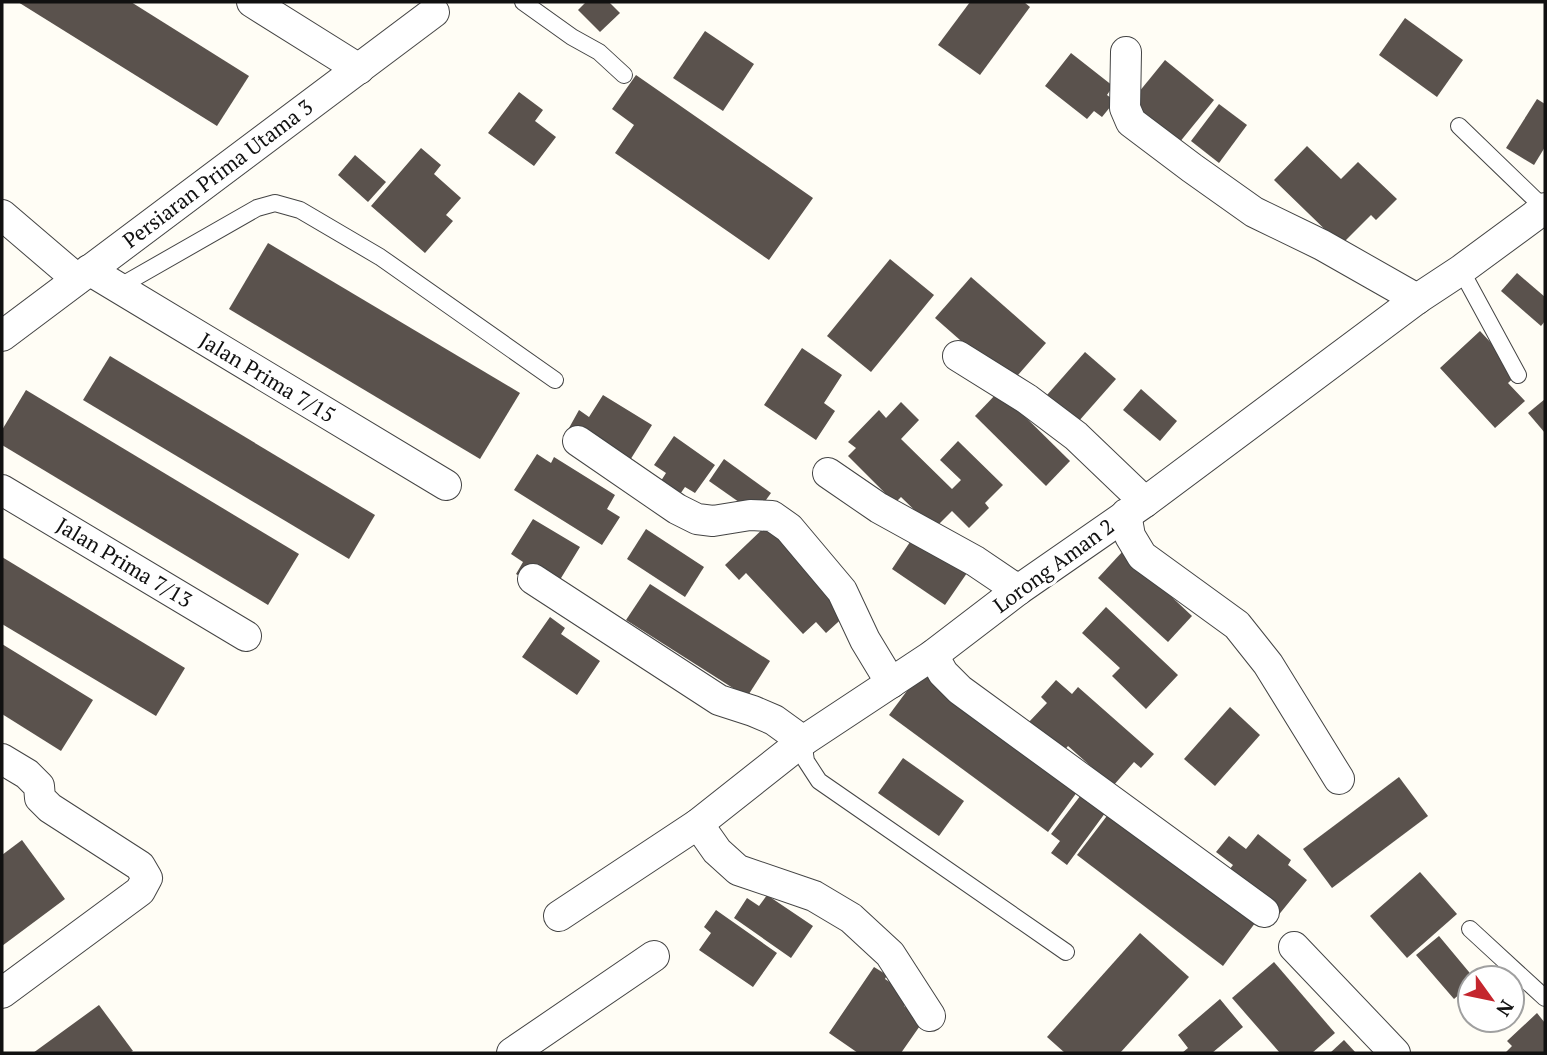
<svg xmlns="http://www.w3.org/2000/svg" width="1547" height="1055" viewBox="0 0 1547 1055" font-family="'PT Serif',serif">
<rect width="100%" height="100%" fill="#fffdf5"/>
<!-- building -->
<g fill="#5a524d">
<path d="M18,2h113l118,74 -32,50z"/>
<path d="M586,2h23l11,11 -20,19 -22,-22z"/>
<path d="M970,2h54l6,5 -50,68 -42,-30z"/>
<path d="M1405,18l58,42 -26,37 -58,-42z"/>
<path d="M705,31l49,33 -31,47 -50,-33z"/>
<path d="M1071,53l42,33 -6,9 8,6 -13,16 -8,-6 -7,8 -42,-33z"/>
<path d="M1165,60l49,40 -35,43 -49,-40z"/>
<path d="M636,75l177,123 -44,62 -154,-107 19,-28 -22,-16z"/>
<path d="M519,92l24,18 -8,11 21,16 -22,29 -46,-33z"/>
<path d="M1537,99l8,5v43l-11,18 -28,-17z"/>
<path d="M1219,104l28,21 -28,38 -28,-22z"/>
<path d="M1307,146l34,33 17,-17 39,37 -21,21 -5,-5 -30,30 -67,-65z"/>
<path d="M421,148l20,17 -7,9 27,24 -15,17 7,6 -28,32 -54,-47z"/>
<path d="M355,155l31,27 -18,20 -30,-27z"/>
<path d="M268,243l252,150 -40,66 -251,-150z"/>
<path d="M890,259l44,36 -63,77 -44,-36z"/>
<path d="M1517,273l28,24v24l-4,5 -40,-35z"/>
<path d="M971,277l75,66 -36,41 -75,-66z"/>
<path d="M1480,331l39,42 -11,10 17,18 -30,27 -55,-60z"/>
<path d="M802,348l40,27 -18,28 11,8 -19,29 -52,-35z"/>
<path d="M1085,352l31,27 -38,43 -31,-27z"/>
<path d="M110,356l265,159 -26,44 -266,-159z"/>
<path d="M1141,389l36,32 -17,20 -37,-31z"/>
<path d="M26,390l273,164 -31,51 -266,-160v-15z"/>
<path d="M999,391l71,70 -24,25 -71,-70z"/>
<path d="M603,395l49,30 -25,40 -58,-37 10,-18 10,7z"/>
<path d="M1545,399v34l-17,-20z"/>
<path d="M901,402l18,18 -18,19 51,50 9,-9 -21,-20 18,-19 45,44 -18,18 4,5 -20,20 -17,-17 -18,18 -33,-32 -6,6 -47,-47 8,-8 -8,-6 31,-32 7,8z"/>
<path d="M674,436l41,29 -20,28 -10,-6 -7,10 -19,-13 7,-11 -12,-8z"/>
<path d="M537,454l14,9 3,-6 61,38 -8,14 13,8 -18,28 -88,-55z"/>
<path d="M724,459l47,34 -15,21 -47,-33z"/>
<path d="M533,519l47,28 -22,36 -19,5 -23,-14 7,-12 -12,-8z"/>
<path d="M767,525l81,88 -22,20 -10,-11 -13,12 -57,-61 -7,7 -14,-15z"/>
<path d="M646,529l58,38 -19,30 -58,-38z"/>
<path d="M914,536l53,37 -22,32 -53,-36z"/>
<path d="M1123,551l69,65 -24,26 -70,-64z"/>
<path d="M2,557l183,111 -29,48 -154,-92z"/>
<path d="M650,584l120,77 -23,36 -121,-77z"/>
<path d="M1106,607l72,68 -32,34 -34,-33 8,-8 -38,-35z"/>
<path d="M550,617l15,11 -4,6 39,27 -23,34 -55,-38z"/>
<path d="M2,644l91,56 -32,51 -59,-37z"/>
<path d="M921,672l159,116 -32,44 -159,-117z"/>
<path d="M1056,680l16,14 6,-7 76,67 -13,14 -7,-6 -21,24 -45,-40 -6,7 -34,-30 19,-20 -6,-6z"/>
<path d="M1230,707l30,28 -45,51 -31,-27z"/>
<path d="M903,758l61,43 -25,35 -61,-43z"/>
<path d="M1399,777l29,39 -96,72 -29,-39z"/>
<path d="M1084,791l24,18 -41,56 -16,-12 9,-12 -9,-7z"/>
<path d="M1113,808l145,111 -35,47 -146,-111z"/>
<path d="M1258,834l33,26 -3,5 19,15 -30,37 -52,-42 8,-10 -17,-13 13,-16 17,13z"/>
<path d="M22,840l43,59 -63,47v-91z"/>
<path d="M1420,872l37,42 -50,44 -37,-42z"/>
<path d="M767,895l46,31 -22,32 -57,-40 13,-20 12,8z"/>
<path d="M716,910l61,43 -24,34 -54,-37 12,-17 -7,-6z"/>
<path d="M1140,933l49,44 -69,76h-55l-18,-16z"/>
<path d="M1439,936l35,42h-4v7l-16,14 -38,-44z"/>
<path d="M1274,962l61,71 -23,20h-32l-48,-55z"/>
<path d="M874,967l13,8 -2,4 26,17 -7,10 20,14 -23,33h-43l-29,-20z"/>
<path d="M1220,999l23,28 -31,26h-30l6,-5 -10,-13z"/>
<path d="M99,1005l34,46 -4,2h-96z"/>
<path d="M1537,1013l8,10v30h-40l7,-7 -5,-5z"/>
<path d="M1344,1040l12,13h-26z"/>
</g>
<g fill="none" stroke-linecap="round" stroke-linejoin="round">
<defs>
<g id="service">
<path d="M523,2l49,35 27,15 25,23"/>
<path d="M1459,126l86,83"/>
<path d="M1461,270l57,105"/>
<path d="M117,288l140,-80 18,-5 25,7 80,47 175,123"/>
<path d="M803,741l3,20 13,20 247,171"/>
<path d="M1470,929l75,69"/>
</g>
<g id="minor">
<path d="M252,2l107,67"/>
<path d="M1126,52l-1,56 6,14 61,46 62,44 68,33 95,54"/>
<path d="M2,215l75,64"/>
<path d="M89,270l357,215"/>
<path d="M2,336l432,-324"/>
<path d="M958,356l69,43 49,37 69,66"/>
<path d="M578,441l99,68 20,10 16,2 37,-6 22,1 17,12 53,63 23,49 26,43"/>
<path d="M828,473l51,35 96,53 43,29"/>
<path d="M2,490l244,146"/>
<path d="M1126,514l4,22 12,20 95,69 31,39 71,115"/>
<path d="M533,579l186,121 34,11 21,9 29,21"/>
<path d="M933,655l10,18 17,17 304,222"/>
<path d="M2,759l25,15 12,12 1,12 10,10 90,58 7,12 -7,13 -138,102"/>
<path d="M698,824l19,27 21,19 76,26 37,22 39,36 40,62"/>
<path d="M559,916l139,-92 105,-83 130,-86 85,-65 127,-88 272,-203 44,-29 84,-62"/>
<path d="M1294,947l101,106"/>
<path d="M512,1053l142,-97"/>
</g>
</defs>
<!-- service casing -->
<use href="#service" stroke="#444" stroke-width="18"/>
<!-- minor casing -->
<use href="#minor" stroke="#444" stroke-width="32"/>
<!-- service -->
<use href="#service" stroke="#fff" stroke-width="16"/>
<!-- minor -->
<use href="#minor" stroke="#fff" stroke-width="30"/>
</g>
<g text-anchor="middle" stroke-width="7" stroke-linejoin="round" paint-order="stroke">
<!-- street labels -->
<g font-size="21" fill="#111" stroke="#fff">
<text transform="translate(218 174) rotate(-37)" y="7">Persiaran Prima Utama 3</text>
<text transform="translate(267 378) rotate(31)" y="7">Jalan Prima 7/15</text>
<text transform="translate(124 563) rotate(31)" y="7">Jalan Prima 7/13</text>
<text transform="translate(1054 566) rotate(-36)" y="7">Lorong Aman 2</text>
</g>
</g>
<!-- border -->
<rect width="1547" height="1055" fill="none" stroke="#111111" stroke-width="7"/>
<!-- north arrow -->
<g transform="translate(1491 999) rotate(123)"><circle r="33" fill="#ffffff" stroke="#a0a0a0" stroke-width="2"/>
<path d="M0-5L12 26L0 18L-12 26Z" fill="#c4262e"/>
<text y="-10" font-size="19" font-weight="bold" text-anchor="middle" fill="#111111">N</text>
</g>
</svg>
